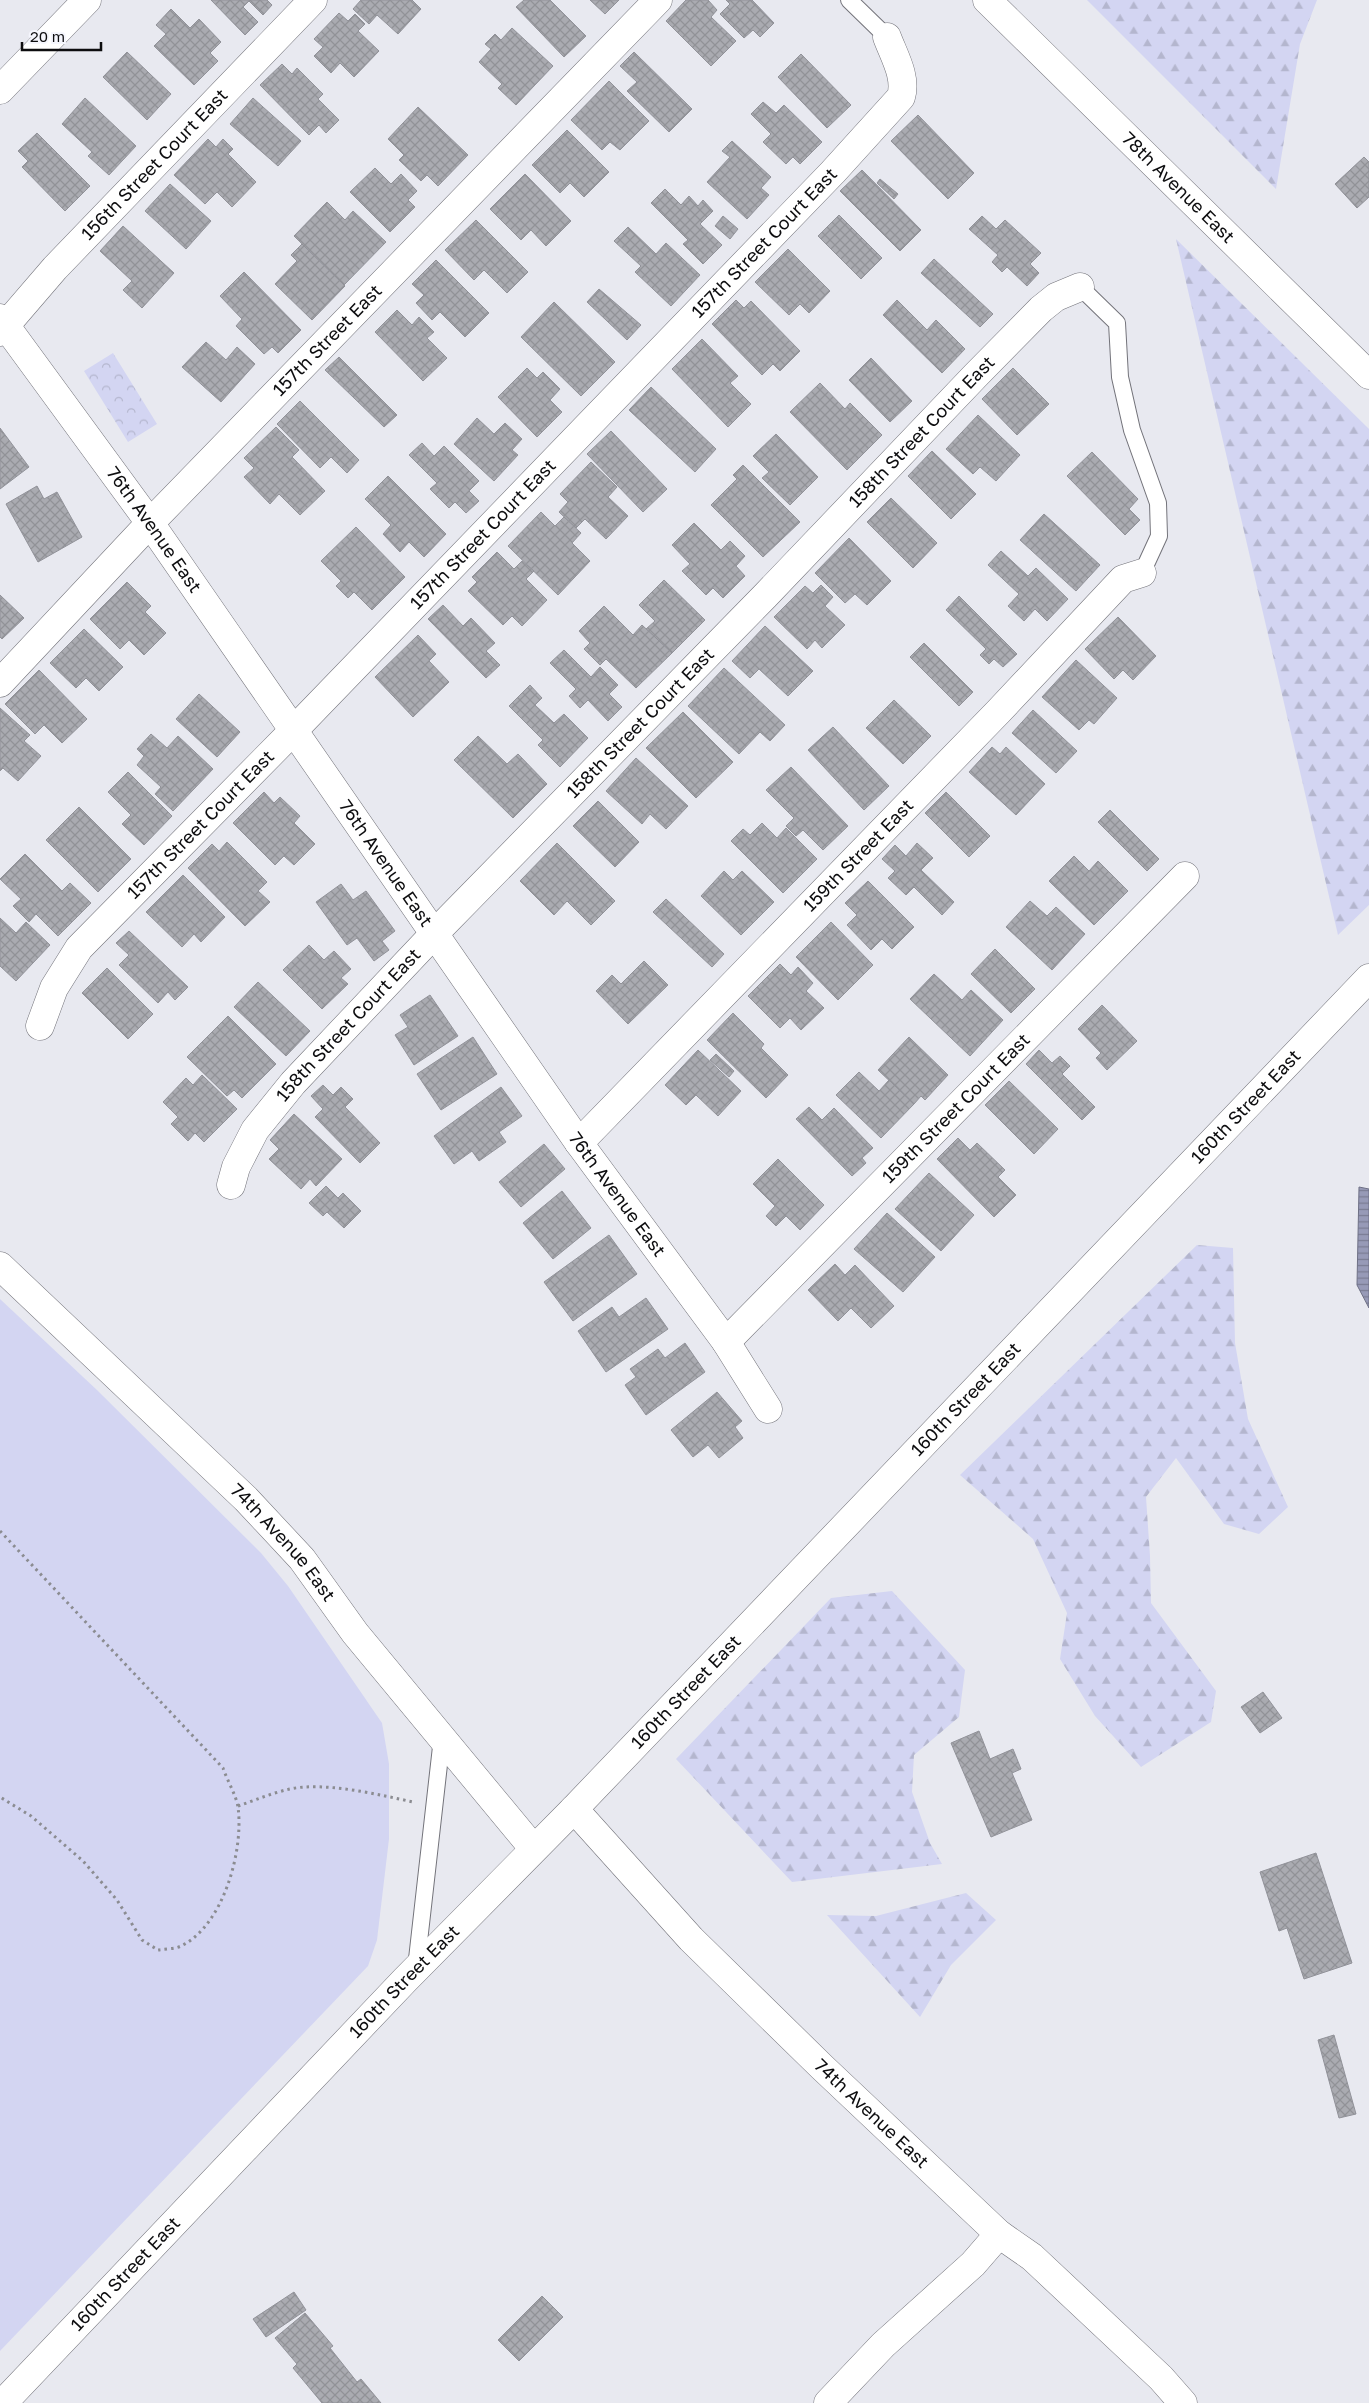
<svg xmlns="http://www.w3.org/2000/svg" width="1369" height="2403" viewBox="0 0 1369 2403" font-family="'Golos Text',sans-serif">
<defs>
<pattern id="forest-firs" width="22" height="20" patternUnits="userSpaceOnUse" patternTransform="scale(1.25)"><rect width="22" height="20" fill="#d3d5f2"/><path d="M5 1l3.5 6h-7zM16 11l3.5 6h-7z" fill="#b4b6ce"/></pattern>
<pattern id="park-crowns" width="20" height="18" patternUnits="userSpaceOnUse" patternTransform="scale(1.25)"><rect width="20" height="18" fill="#d3d5f2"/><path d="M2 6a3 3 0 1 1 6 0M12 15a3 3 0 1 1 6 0" fill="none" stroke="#b4b6ce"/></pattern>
<pattern id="water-rules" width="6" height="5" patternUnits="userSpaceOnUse" patternTransform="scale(1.25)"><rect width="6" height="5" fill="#979ab7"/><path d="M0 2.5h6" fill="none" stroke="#7a7c93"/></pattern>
<pattern id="building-cross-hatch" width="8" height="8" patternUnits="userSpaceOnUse" patternTransform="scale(1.25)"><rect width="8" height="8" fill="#aaabb1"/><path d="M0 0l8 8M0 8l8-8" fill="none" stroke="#919297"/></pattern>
</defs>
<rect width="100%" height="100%" fill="#e8e9f0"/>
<!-- green -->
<path fill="#d3d5f2" d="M0,1299l98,92 163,162 27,33 94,137 7,41v75l-12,101 -9,26 -368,385z"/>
<!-- forest -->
<g fill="url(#forest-firs)">
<path d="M1087,0h230l-17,44 -24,145z"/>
<path d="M1176,239l193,190v476l-31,30z"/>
<path d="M1197,1245l36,3 2,95 13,76 40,88 -29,27 -35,-10 -48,-66 -30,39 4,59 1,47 65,88 -5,31 -70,45 -46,-51 -35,-57 7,-46 -34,-74 -73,-64z"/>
<path d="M892,1591l73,79 -6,47 -45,38 -2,37 18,51 12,21 -150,18 -116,-123 155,-161z"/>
<path d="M966,1893l30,27 -45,45 -31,52 -93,-102 49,1z"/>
</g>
<!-- park -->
<path fill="url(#park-crowns)" d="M113,353l44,71 -29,18 -44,-71z"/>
<!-- water -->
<path fill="url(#water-rules)" stroke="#6e7085" d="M1359,1187l10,2v119l-12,-23z"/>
<!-- building -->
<g fill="url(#building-cross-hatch)" stroke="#919299">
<path d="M211,0h56l5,5 -9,10 -14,-14 -6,6 15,15 -13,13z"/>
<path d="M361,0h51l9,9 -23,25 -21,-19 -8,9 -16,-15z"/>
<path d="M524,0h26l36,36 -22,21 -48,-50z"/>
<path d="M590,0h29l-14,14z"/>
<path d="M686,0h22l9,10 -6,7 25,24 -25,25 -45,-45z"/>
<path d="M726,0h26l22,23 -14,14 -7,-7 -9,8 -24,-24 10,-10z"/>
<path d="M171,9l19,19 9,-9 22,23 -11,11 8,8 -24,24 -40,-39 12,-12 -10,-9z"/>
<path d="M339,13l9,8 7,-7 10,10 -7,7 21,20 -25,26 -14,-14 -9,10 -17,-17 9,-9 -9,-8z"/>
<path d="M512,28l41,38 -37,39 -18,-17 4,-4 -23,-22 12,-13 -6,-5 10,-10 6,6z"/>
<path d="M127,52l44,42 -24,26 -44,-43z"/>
<path d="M634,52l58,57 -23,23 -42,-41 10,-9 -17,-16z"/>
<path d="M801,54l50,51 -24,23 -49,-51z"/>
<path d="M282,64l10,10 5,-6 26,26 -5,5 21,21 -13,13 -7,-8 -10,10 -49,-50z"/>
<path d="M609,81l40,40 -29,29 -10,-8 -8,8 -31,-30z"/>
<path d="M85,98l51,48 -27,29 -21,-19 4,-4 -30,-28z"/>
<path d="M253,98l48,43 -23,25 -48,-42z"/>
<path d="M763,102l13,11 8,-8 38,37 -22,22 -7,-7 -7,7 -23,-22 8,-8 -20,-20z"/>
<path d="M418,107l50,48 -30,31 -11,-11 -6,6 -22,-21 5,-5 -16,-16z"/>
<path d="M918,115l56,58 -26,26 -57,-58z"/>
<path d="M567,130l42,42 -25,25 -14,-14 -10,10 -28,-28z"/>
<path d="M37,133l53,53 -25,25 -43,-44 6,-6 -10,-10z"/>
<path d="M208,139l8,8 7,-8 10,10 -5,5 28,28 -24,25 -15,-15 -12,12 -31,-29z"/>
<path d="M732,141l39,36 -10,11 8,7 -22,24 -40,-37 23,-25 -8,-6z"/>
<path d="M1364,157l5,5v35l-12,11 -22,-24z"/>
<path d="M375,168l16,16 10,-10 16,17 -9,9 7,7 -25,25 -40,-40z"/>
<path d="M862,170l59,60 -21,21 -60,-60z"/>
<path d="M525,174l46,47 -25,25 -15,-16 -10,10 -31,-31z"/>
<path d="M880,179l18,15 -4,5 -17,-16z"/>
<path d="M170,184l41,37 -25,28 -41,-38z"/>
<path d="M665,189l16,16 8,-9 9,10 5,-6 10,11 -13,13 22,21 -19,19 -20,-20 5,-4 -37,-37z"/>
<path d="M327,202l18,18 8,-9 33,31 -42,43 -50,-49z"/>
<path d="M839,215l43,43 -21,21 -43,-43z"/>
<path d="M723,216l15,13 -8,10 -15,-13z"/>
<path d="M982,216l14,13 9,-9 36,33 -11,11 9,9 -12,13 -20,-19 -5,5 -10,-10 6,-7 -29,-26z"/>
<path d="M476,220l52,52 -21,21 -23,-23 -10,10 -29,-30z"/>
<path d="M123,226l51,47 -32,35 -19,-18 9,-9 -32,-30z"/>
<path d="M628,227l28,27 10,-11 34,32 -29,31 -36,-34 6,-6 -27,-25z"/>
<path d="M302,244l43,42 -33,34 -37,-36 22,-23 -6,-6z"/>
<path d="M788,249l42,42 -21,22 -9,-9 -11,11 -34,-33z"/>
<path d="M934,259l59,55 -13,13 -59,-54z"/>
<path d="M436,260l53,53 -24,24 -25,-25 -8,8 -16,-17 8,-8 -12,-11z"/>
<path d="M244,272l57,58 -23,23 -6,-6 -8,7 -28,-28 6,-7 -22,-23z"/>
<path d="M599,289l42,36 -14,15 -40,-38z"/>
<path d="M736,300l8,8 7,-7 49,50 -20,20 -7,-7 -11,11 -50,-51z"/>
<path d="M897,300l30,30 9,-10 29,29 -23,24 -59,-58z"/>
<path d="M554,302l61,60 -34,34 -60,-59z"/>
<path d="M397,310l15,15 7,-8 15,15 -7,6 20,20 -24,23 -48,-49z"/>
<path d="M702,339l36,37 -8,7 21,21 -23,23 -56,-58z"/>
<path d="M206,342l20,18 11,-13 18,17 -34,38 -39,-35z"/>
<path d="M339,357l58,58 -13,12 -59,-57z"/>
<path d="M871,358l41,43 -22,21 -41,-42z"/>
<path d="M527,368l10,10 6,-6 17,17 -10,11 12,12 -25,25 -39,-40z"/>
<path d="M1013,368l36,36 -32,31 -35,-36z"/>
<path d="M820,383l25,26 5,-6 32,32 -35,35 -57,-58z"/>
<path d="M651,387l65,62 -21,23 -66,-62z"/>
<path d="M300,401l59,59 -12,13 -16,-16 -11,11 -43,-44z"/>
<path d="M978,415l42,40 -24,26 -16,-14 -7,7 -27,-25z"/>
<path d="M477,418l17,16 11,-11 17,16 -10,11 6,5 -24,26 -40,-37z"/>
<path d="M276,427l23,23 -7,7 33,34 -25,24 -21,-21 -9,10 -26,-27 10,-9 -10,-10z"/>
<path d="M0,428l29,39 -29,22z"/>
<path d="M611,431l56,58 -24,23 -56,-58z"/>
<path d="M776,434l42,43 -28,28 -28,-27 7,-6 -16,-16z"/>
<path d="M422,443l12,13 10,-10 35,35 -10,10 10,10 -13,12 -11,-11 -6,6 -19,-19 7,-6 -28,-28z"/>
<path d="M932,451l44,43 -25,25 -43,-43z"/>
<path d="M1092,452l46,47 -9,10 11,11 -15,15 -58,-59z"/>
<path d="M591,462l26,25 -9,10 20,19 -22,23 -21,-20 -9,9 -17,-16 9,-10 -8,-8z"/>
<path d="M743,465l57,57 -37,35 -52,-52 26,-26 -4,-4z"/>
<path d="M388,476l58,58 -22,23 -15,-15 -9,10 -17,-18 8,-9 -26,-26z"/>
<path d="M37,486l7,13 13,-7 25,45 -44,25 -32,-58z"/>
<path d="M891,498l46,45 -24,25 -46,-46z"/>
<path d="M541,512l14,14 9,-9 17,16 -9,10 18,18 -32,34 -50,-49z"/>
<path d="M1044,514l56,51 -24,26 -56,-51z"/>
<path d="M694,523l27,27 9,-9 15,15 -9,10 9,10 -22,22 -10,-10 -7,7 -24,-24 8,-7 -18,-19z"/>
<path d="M356,527l49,50 -33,33 -18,-18 -6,6 -12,-12 5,-5 -20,-20z"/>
<path d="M849,538l42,43 -24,24 -12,-11 -10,9 -30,-30z"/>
<path d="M1001,551l27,25 8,-8 32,31 -21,22 -12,-12 -11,12 -16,-15 11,-12 -31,-29z"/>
<path d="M497,552l17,17 8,-8 12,10 -8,8 21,21 -25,26 -10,-10 -9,9 -35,-34 9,-9 -5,-5z"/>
<path d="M664,580l41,40 -33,33 -26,-24 9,-8 -16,-16z"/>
<path d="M127,582l24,24 -6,6 21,21 -22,22 -15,-15 -9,9 -30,-30z"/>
<path d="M821,585l12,12 -8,9 20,19 -23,23 -7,-8 -8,9 -33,-32 31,-31 8,7z"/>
<path d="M0,595l24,23 -22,21 -2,-2z"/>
<path d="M959,596l58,58 -14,13 -9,-8 -5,5 -9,-9 6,-6 -40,-39z"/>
<path d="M443,605l20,21 8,-8 24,25 -9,8 14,14 -14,13 -58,-59z"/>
<path d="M604,606l29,29 9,-10 30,28 -36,35 -30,-29 -6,6 -16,-16 6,-6 -11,-12z"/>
<path d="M1118,617l38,39 -23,24 -10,-10 -9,9 -29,-30z"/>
<path d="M765,626l48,45 -25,25 -29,-27 -9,9 -18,-17z"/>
<path d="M84,629l39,38 -24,24 -13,-13 -10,10 -26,-25z"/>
<path d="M418,635l18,19 -7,7 20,21 -36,35 -38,-40z"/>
<path d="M924,643l49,49 -14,14 -49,-49z"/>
<path d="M564,650l27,27 9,-10 18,18 -9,9 13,13 -14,14 -20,-21 -8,8 -11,-12 7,-7 -26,-26z"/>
<path d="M1076,660l41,38 -23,26 -5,-4 -10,10 -37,-33z"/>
<path d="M724,668l61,57 -15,16 -10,-9 -21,22 -51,-48z"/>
<path d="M39,670l48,49 -25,24 -18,-18 -9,9 -30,-30z"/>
<path d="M530,685l12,13 -7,7 19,18 10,-9 24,24 -28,29 -22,-22 5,-5 -34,-34z"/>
<path d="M199,694l41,38 -23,25 -41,-38z"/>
<path d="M894,700l37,36 -28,28 -37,-36z"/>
<path d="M0,708l30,27 -6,6 17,15 -23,25 -15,-13 -3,3z"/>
<path d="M1033,710l44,41 -21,22 -44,-40z"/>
<path d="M683,712l50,50 -37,36 -50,-50z"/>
<path d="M833,727l56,59 -25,24 -56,-60z"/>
<path d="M151,734l16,14 11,-12 35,33 -40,42 -18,-17 6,-7 -24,-22 7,-9 -7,-7z"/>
<path d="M478,736l29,28 11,-10 29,30 -34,34 -59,-58z"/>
<path d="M992,747l8,7 6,-7 39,37 -29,31 -47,-43z"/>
<path d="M636,758l52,48 -22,23 -16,-15 -8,10 -36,-33z"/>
<path d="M791,767l57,59 -25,24 -20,-20 -7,6 -10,-10 8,-8 -28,-28z"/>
<path d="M128,772l44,44 -28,29 -22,-21 9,-9 -23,-23z"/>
<path d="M264,792l10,11 6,-6 20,19 -6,7 21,21 -21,21 -10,-9 -9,9 -42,-42z"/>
<path d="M946,792l44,44 -21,21 -44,-44z"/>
<path d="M598,801l41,41 -24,25 -42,-41z"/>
<path d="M79,807l52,52 -33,33 -52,-52z"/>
<path d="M1110,810l49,49 -12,12 -49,-49z"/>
<path d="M762,823l15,15 9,-10 31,31 -34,34 -52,-52 12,-12 7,6z"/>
<path d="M227,842l40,40 -9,9 12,11 -25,24 -57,-58 24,-24 7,7z"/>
<path d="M557,843l58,58 -24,24 -24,-24 -13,14 -34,-34z"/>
<path d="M917,843l16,15 -12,12 33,32 -12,13 -28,-28 -8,8 -18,-17 7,-7 -13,-12 13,-14 11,11z"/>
<path d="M25,854l37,37 8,-8 21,20 -33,33 -22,-22 -7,8 -16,-16 8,-7 -21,-20z"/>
<path d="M1074,856l15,15 9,-10 30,30 -34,34 -45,-44z"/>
<path d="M724,871l9,9 9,-9 32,31 -33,33 -40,-39z"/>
<path d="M183,875l42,42 -24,25 -7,-8 -12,13 -36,-35z"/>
<path d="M868,881l46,46 -22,22 -10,-10 -11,11 -24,-25 10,-10 -12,-12z"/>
<path d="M341,884l12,16 13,-9 29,40 -13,10 7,9 -15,11 -17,-23 -10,7 -31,-43z"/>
<path d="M666,899l58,55 -12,13 -59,-55z"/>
<path d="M1030,901l17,15 9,-9 29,27 -33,36 -46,-43z"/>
<path d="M0,918l16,15 10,-11 24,23 -34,36 -16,-15z"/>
<path d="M831,922l42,43 -35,35 -42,-43z"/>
<path d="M129,931l59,56 -13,13 -7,-8 -10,11 -39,-38 10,-10 -13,-12z"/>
<path d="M309,945l15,15 10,-9 17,18 -10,9 7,6 -26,25 -39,-39z"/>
<path d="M995,949l40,40 -24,24 -40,-39z"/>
<path d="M644,961l24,24 -40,39 -32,-33 16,-16 9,9z"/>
<path d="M780,964l11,11 7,-8 15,16 -7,8 18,17 -23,22 -11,-12 -10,10 -32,-32z"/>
<path d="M107,968l46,46 -25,25 -46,-46z"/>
<path d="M934,974l28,26 9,-10 32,30 -33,36 -60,-57z"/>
<path d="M258,982l52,49 -24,25 -52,-49z"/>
<path d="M430,995l28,41 -44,29 -19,-30 13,-8 -8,-12z"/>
<path d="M1102,1005l35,36 -30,29 -11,-12 5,-5 -23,-24z"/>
<path d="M733,1013l31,31 -3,4 27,27 -22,23 -59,-58z"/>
<path d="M228,1016l48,48 -34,34 -8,-8 -7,6 -40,-39z"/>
<path d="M473,1037l24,37 -56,36 -24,-36z"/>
<path d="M909,1037l39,38 -23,25 -4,-4 -7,8 -36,-34z"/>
<path d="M698,1050l43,41 -23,25 -22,-21 -10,10 -21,-20z"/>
<path d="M1039,1050l13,13 8,-7 10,10 -8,8 33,33 -13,13 -56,-56z"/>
<path d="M716,1054l18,17 -5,6 -19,-17z"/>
<path d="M859,1072l20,19 10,-11 25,24 -33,34 -45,-43z"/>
<path d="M202,1075l35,34 -33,33 -9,-9 -7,8 -17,-17 7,-7 -15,-15 23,-24 7,7z"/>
<path d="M1009,1081l49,48 -24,25 -49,-49z"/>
<path d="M323,1085l10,10 8,-8 12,12 -8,8 35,36 -20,20 -45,-46 8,-8 -12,-13z"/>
<path d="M501,1087l21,29 -23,16 7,10 -27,19 -7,-10 -18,13 -20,-28z"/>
<path d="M809,1107l13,13 12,-12 39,40 -11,10 4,5 -14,13 -56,-57z"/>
<path d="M294,1114l48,45 -26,27 -6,-7 -9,10 -32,-30 10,-10 -9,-9z"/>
<path d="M958,1138l12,12 7,-7 28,27 -7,7 18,18 -22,22 -57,-58z"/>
<path d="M544,1144l21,25 -44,38 -22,-25z"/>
<path d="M778,1159l46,46 -24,25 -14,-14 -10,10 -10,-10 9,-10 -22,-22z"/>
<path d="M929,1173l45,42 -33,36 -46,-42z"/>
<path d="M326,1186l12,12 5,-5 18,18 -17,17 -17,-16 -4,4 -14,-13z"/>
<path d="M562,1191l29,37 -38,31 -30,-36z"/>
<path d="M887,1213l48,44 -32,35 -49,-43z"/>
<path d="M609,1235l28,39 -64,47 -29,-39z"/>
<path d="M835,1264l10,11 10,-10 39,41 -23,22 -20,-20 -13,13 -30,-31z"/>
<path d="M646,1298l22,31 -62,43 -28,-41 34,-24 7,10z"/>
<path d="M685,1343l20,29 -59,43 -21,-30 11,-8 -6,-8 28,-20 7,9z"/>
<path d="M717,1392l25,29 -7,6 8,11 -24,20 -11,-13 -15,12 -22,-27z"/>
<path d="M1263,1692l19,26 -22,15 -19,-26z"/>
<path d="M979,1731l11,28 23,-10 8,20 -9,4 20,47 -41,17 -40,-94z"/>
<path d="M1316,1853l36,110 -48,16 -17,-51 -8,3 -19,-59z"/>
<path d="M1334,2035l22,79 -17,4 -21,-78z"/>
<path d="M294,2292l12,18 -40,27 -13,-18z"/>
<path d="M542,2296l21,21 -44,44 -21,-21z"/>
<path d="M305,2313l28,33 -3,2 27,34 4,-3 20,24h-59l-29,-35 4,-4 -22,-26z"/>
</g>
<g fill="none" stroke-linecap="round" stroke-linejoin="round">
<defs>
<g id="service">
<path d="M849,0l38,37"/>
<path d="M1080,287l37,36 3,54 12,53 26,73 1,33 -17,37"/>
<path d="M416,1968l26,-230"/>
</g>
<g id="minor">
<path id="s1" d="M0,318l150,205 429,620 147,199 42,67"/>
<path id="s2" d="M0,332l55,-64 258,-268"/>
<path id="s3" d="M0,683l150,-160 508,-523"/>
<path id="s4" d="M40,1026l14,-38 25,-40 215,-218 539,-558 68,-75c6,-20 -7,-41 -14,-60"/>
<path id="s5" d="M579,1143l419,-431 125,-133 19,-6"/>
<path id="s6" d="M231,1185l5,-18 19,-37 38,-47 141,-149 331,-338 211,-221 65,-66 15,-12 24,-10"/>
<path id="s7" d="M726,1342l459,-466"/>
<path id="s8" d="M574,1809l117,130 131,128 177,167 33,23 129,121 22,25"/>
<path d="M828,2403l55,-58 90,-81 26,-30"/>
</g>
<g id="tertiary">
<path id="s9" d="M987,0l382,375"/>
<path d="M0,90l87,-90"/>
<path id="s10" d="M0,1266l246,233 56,60 53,74 178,215"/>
</g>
<g id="secondary">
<path id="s11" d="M3,2403l402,-423 169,-171 795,-831"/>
</g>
</defs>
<!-- service casing -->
<use href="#service" stroke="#73737a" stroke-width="18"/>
<!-- minor casing -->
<use href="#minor" stroke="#73737a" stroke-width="29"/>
<!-- tertiary casing -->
<use href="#tertiary" stroke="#73737a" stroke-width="29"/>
<!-- secondary casing -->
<use href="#secondary" stroke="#73737a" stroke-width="29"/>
<!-- path -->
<g stroke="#8b8c91" stroke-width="3" stroke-dasharray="2.5 4" stroke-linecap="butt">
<path d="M0,1531l223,237c4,12 13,27 15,39 6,44 -15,119 -57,139 -6,3 -16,3 -23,4l-16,-10 -25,-40 -34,-39 -52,-45 -31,-19"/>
<path d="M238,1806c21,-7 45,-18 67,-19 33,-2 76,8 108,15"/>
</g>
<!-- service -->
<use href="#service" stroke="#fff" stroke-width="16"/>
<!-- minor -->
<use href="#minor" stroke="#fff" stroke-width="28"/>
<!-- tertiary -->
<use href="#tertiary" stroke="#fff" stroke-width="28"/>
<!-- secondary -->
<use href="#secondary" stroke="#fff" stroke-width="28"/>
</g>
<g text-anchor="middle" stroke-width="4.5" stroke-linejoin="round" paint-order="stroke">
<!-- street labels -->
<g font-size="18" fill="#0d0d0f" stroke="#f5f6fd">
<text dy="6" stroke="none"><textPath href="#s2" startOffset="228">156th Street Court East</textPath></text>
<text dy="6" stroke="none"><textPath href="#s9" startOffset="268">78th Avenue East</textPath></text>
<text dy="6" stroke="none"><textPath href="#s4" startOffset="1071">157th Street Court East</textPath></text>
<text dy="6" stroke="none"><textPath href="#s3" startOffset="474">157th Street East</textPath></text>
<text dy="6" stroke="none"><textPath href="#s6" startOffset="1026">158th Street Court East</textPath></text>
<text dy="6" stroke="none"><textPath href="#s1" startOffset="262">76th Avenue East</textPath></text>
<text dy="6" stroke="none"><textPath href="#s4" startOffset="666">157th Street Court East</textPath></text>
<text dy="6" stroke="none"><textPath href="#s6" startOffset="621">158th Street Court East</textPath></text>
<text dy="6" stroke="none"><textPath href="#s4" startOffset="261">157th Street Court East</textPath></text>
<text dy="6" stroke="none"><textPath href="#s5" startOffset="401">159th Street East</textPath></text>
<text dy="6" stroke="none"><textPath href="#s1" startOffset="668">76th Avenue East</textPath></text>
<text dy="6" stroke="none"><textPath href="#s6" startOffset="201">158th Street Court East</textPath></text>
<text dy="6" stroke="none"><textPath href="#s11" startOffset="1796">160th Street East</textPath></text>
<text dy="6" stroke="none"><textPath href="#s7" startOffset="328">159th Street Court East</textPath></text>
<text dy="6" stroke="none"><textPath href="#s1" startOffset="1072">76th Avenue East</textPath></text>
<text dy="6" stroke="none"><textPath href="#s11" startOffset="1391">160th Street East</textPath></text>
<text dy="6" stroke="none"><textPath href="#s10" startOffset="396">74th Avenue East</textPath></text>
<text dy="6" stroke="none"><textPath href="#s11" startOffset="986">160th Street East</textPath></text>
<text dy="6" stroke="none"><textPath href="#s11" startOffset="582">160th Street East</textPath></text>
<text dy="6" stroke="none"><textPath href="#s8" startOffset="426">74th Avenue East</textPath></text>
<text dy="6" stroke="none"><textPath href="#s11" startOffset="178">160th Street East</textPath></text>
</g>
</g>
<!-- scale -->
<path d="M22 42v8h79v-8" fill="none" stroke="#0d0d0f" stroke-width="2.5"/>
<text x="30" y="42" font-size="15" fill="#0d0d0f" stroke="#f5f6fd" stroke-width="4" paint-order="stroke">20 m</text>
</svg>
